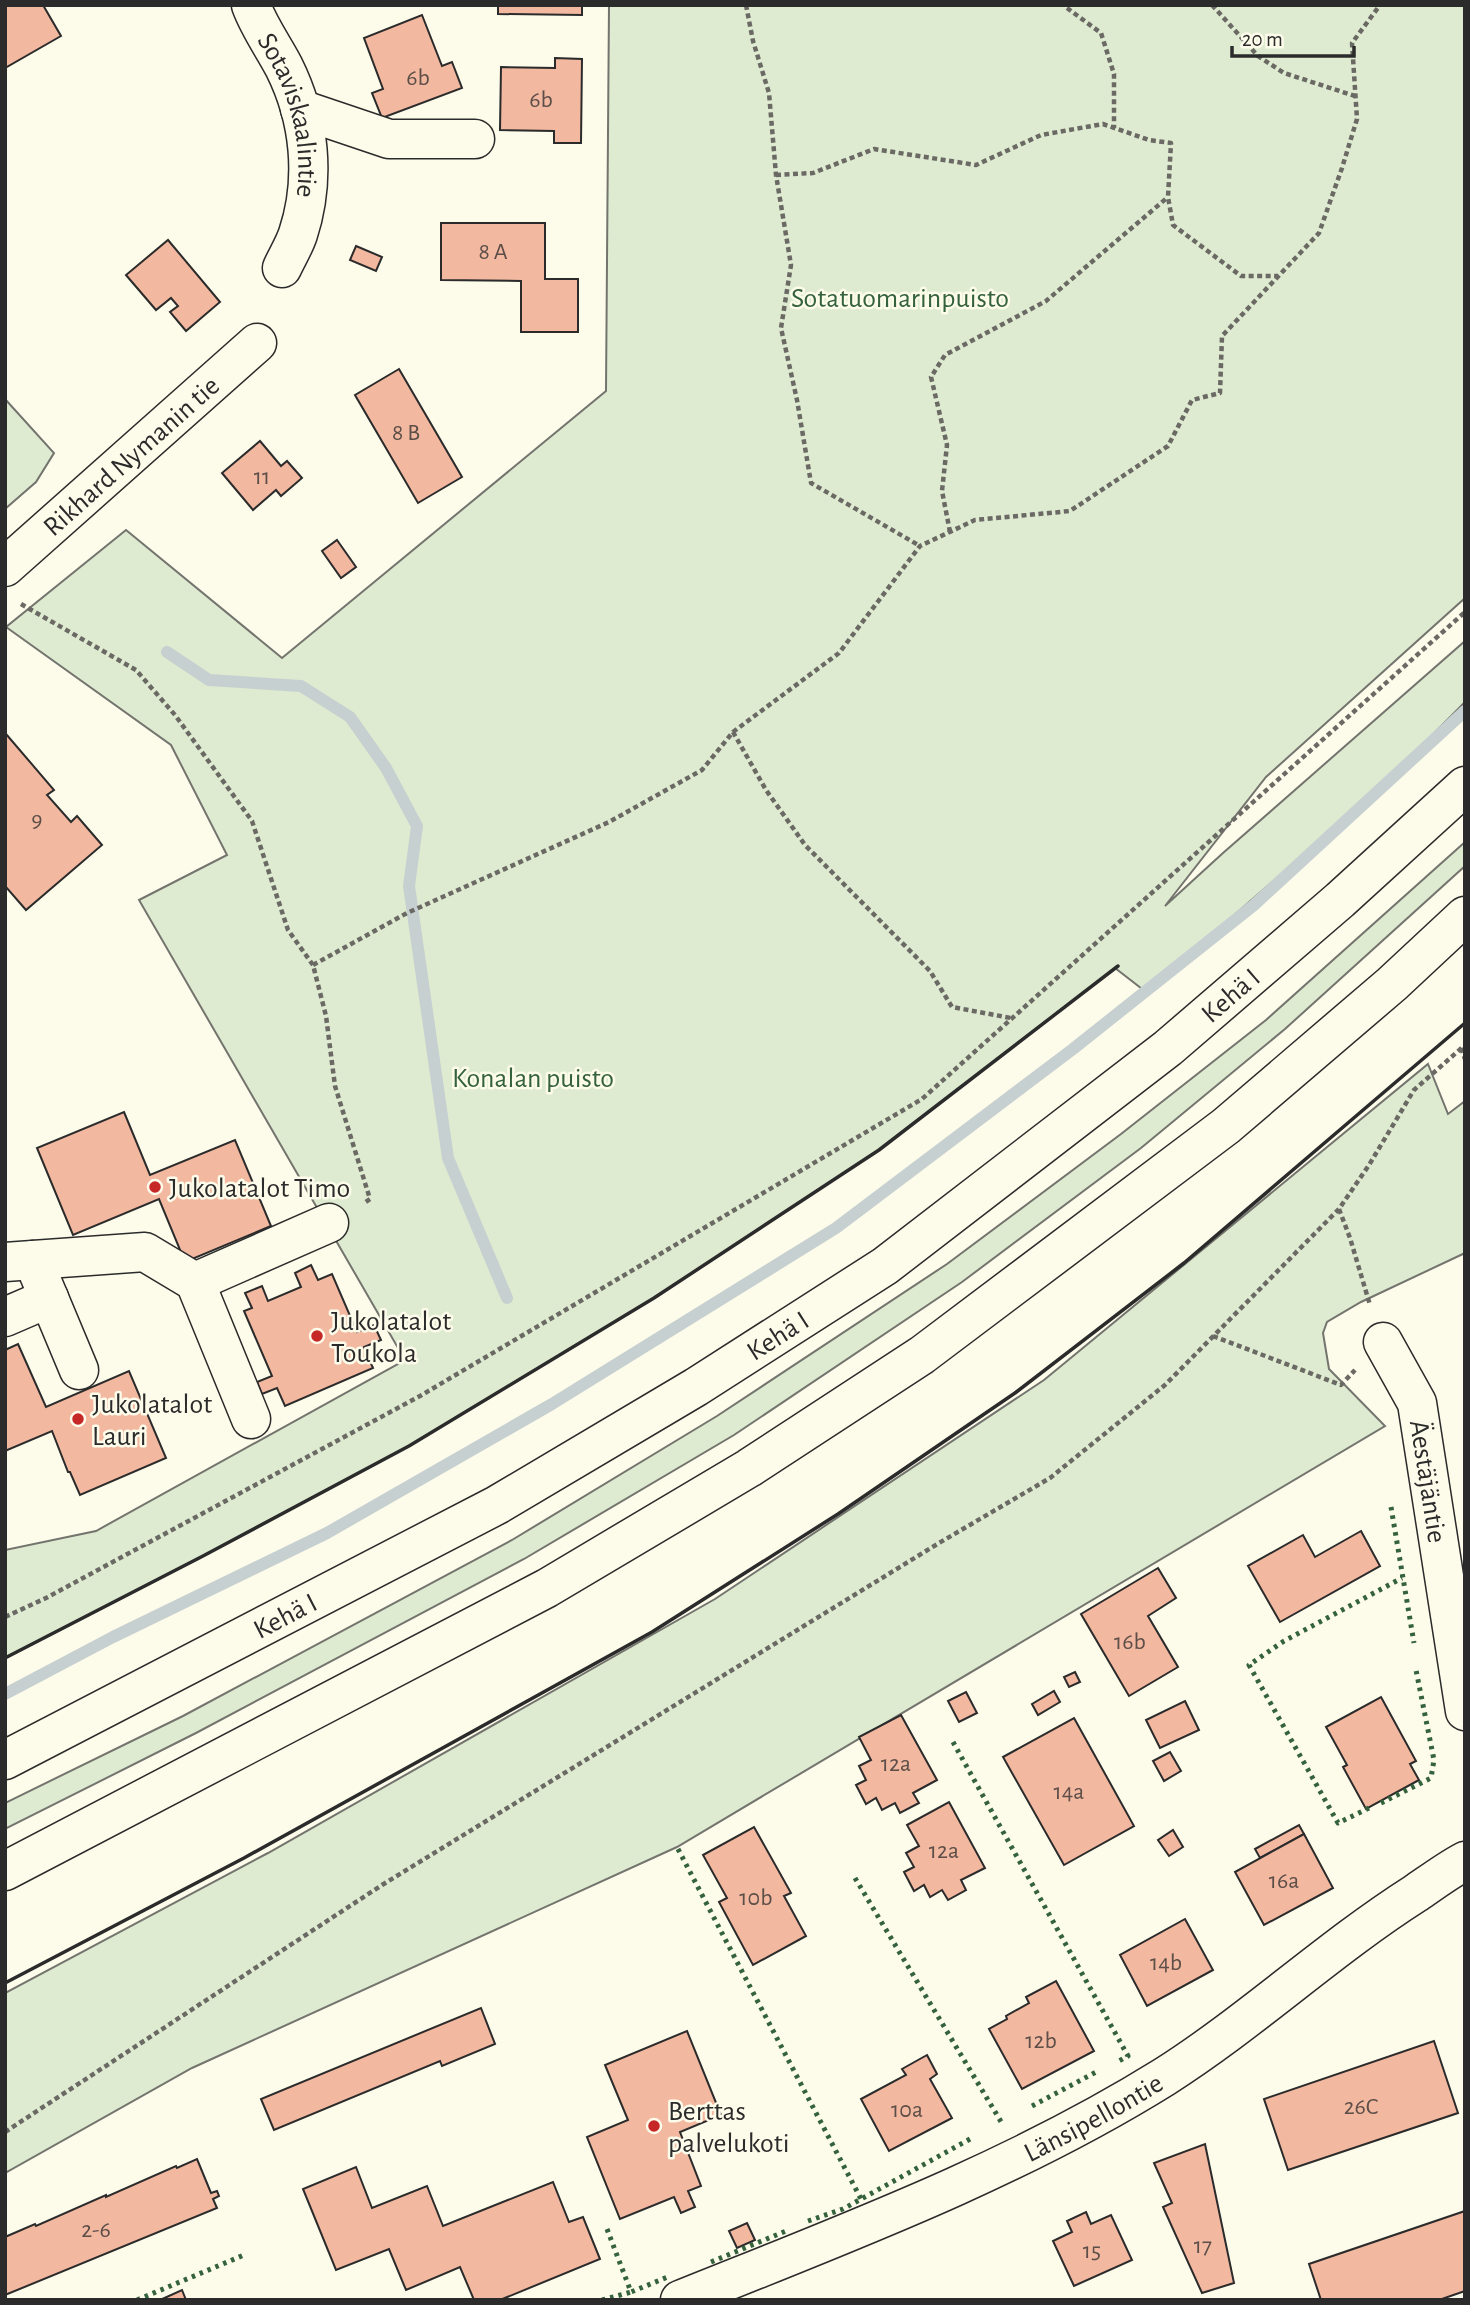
<svg xmlns="http://www.w3.org/2000/svg" width="1470" height="2305" viewBox="0 0 1470 2305" font-family="'Alegreya Sans',sans-serif">
<rect width="100%" height="100%" fill="#fdfbea"/>
<!-- green -->
<g fill="#deebd1" stroke="#74746e" stroke-width="2">
<path d="M609,5h856v593l-199,179 -101,129 58,-53 242,-212v61c-100,103 -211,195 -319,290l-31,-24 -236,182 -225,148 -245,148 -206,110 -198,102v-108l91,-19 309,-171 -266,-460 88,-45 -56,-110 -165,-118 120,-97 156,128 324,-267z"/>
<path d="M5,399l49,54 -18,29 -31,27z"/>
<path d="M1465,842v24l-180,163 -144,119 -179,134 -228,153 -210,124 -328,174 -191,96v-26l178,-87 329,-176 205,-124 230,-152 174,-130 145,-114z"/>
<path d="M1428,1064l20,50 17,-13v152l-104,49 -34,20 -4,11 6,36 56,57 -708,421 -485,221 -187,105v-180l263,-140 447,-254 329,-219z"/>
</g>
<g fill="none" stroke-linecap="round" stroke-linejoin="round">
<!-- stream -->
<g stroke="#c7d0d0" stroke-width="12">
<path d="M167,652l42,28 92,6 49,31 36,51 31,58 -8,60 39,272 59,140"/>
<path d="M5,1694l108,-57 214,-104 225,-129 284,-176 237,-179 181,-144 211,-194"/>
</g>
</g>
<!-- building -->
<g fill="#f2b8a0" stroke="#2b2b2b" stroke-width="2">
<path d="M43,5l18,31 -56,32v-62z"/>
<path d="M498,5h84v10l-84,-1z"/>
<path d="M422,15l20,51 10,-4 10,26 -80,30 -10,-25 11,-4 -19,-51z"/>
<path d="M555,58l27,1 -1,84h-27v-12l-54,-1 1,-63 54,1z"/>
<path d="M441,223h104v56h33v53h-57v-51l-80,-1z"/>
<path d="M168,240l52,62 -34,29 -16,-19 8,-6 -7,-8 -15,12 -30,-35z"/>
<path d="M356,246l26,11 -6,14 -26,-11z"/>
<path d="M399,369l63,108 -44,26 -63,-108z"/>
<path d="M260,441l21,25 6,-5 15,17 -21,18 -5,-6 -23,20 -31,-37z"/>
<path d="M337,540l19,27 -15,11 -19,-27z"/>
<path d="M6,734l48,56 -7,5 24,27 6,-6 25,29 -76,65 -21,-24z"/>
<path d="M124,1112l26,63 85,-35 36,86 -86,36 -26,-63 -86,36 -36,-87z"/>
<path d="M311,1265l7,15 14,-6 25,58 17,-7 7,15 -17,7 9,21 -88,38 -8,-18 -15,6 -5,-12 15,-6 -28,-65 8,-3 -7,-15 17,-7 6,15 33,-14 -6,-14z"/>
<path d="M18,1344l28,63 83,-36 37,87 -86,37 -10,-23h-2l-16,-41 -47,20v-101z"/>
<path d="M1361,1531l19,35 -100,56 -32,-56 55,-31 12,22z"/>
<path d="M1158,1568l18,30 -28,18 30,51 -49,29 -48,-82z"/>
<path d="M1075,1672l5,10 -11,5 -5,-10z"/>
<path d="M1054,1691l6,11 -22,13 -6,-11z"/>
<path d="M966,1692l11,21 -18,9 -11,-21z"/>
<path d="M1381,1697l35,64 -6,3 9,16 -53,29 -23,-42 4,-2 -21,-38z"/>
<path d="M1185,1701l14,29 -39,18 -14,-28z"/>
<path d="M901,1715l36,65 -24,13 6,10 -19,10 -5,-10 -13,7 -6,-12 -10,6 -10,-19 10,-5 -7,-14 12,-6 -12,-23z"/>
<path d="M1074,1718l60,108 -70,39 -61,-108z"/>
<path d="M1170,1752l11,19 -17,10 -11,-20z"/>
<path d="M949,1802l36,66 -24,12 5,10 -18,10 -6,-10 -12,7 -6,-12 -10,6 -10,-19 10,-5 -8,-14 13,-7 -12,-21z"/>
<path d="M1299,1825l5,9 -44,24 -5,-9z"/>
<path d="M754,1827l37,66 -7,3 22,40 -53,29 -34,-63 8,-4 -24,-43z"/>
<path d="M1173,1830l10,17 -14,9 -11,-16z"/>
<path d="M1304,1834l29,54 -69,37 -29,-53z"/>
<path d="M1185,1919l28,51 -66,36 -27,-51z"/>
<path d="M1056,1981l38,70 -72,38 -33,-60 18,-10 -1,-3 23,-13 -3,-6z"/>
<path d="M481,2008l14,36 -53,22 -2,-5 -166,69 -13,-31z"/>
<path d="M687,2031l34,84 -41,17 21,54 -13,5 7,16 -14,6 -7,-16 -54,22 -33,-82 41,-17 -23,-55z"/>
<path d="M1434,2041l24,72 -170,57 -24,-71z"/>
<path d="M927,2055l10,19 -7,5 22,39 -63,33 -28,-52 45,-24 -4,-6z"/>
<path d="M1205,2144l29,139 -32,10 -39,-86 9,-4 -18,-40z"/>
<path d="M197,2159l14,34 6,-2 2,5 -6,3 4,9 -212,87v-58l30,-13 1,2 70,-31v2l70,-31 1,2z"/>
<path d="M356,2167l16,41 55,-22 16,40 110,-44 16,40 14,-5 17,42 -100,41h-26l-14,-33 -54,23 -17,-41 -53,21 -33,-81z"/>
<path d="M1465,2211v80l-26,9h-118l-12,-36z"/>
<path d="M1086,2212l5,12 20,-9 21,45 -58,26 -21,-45 19,-9 -5,-11z"/>
<path d="M747,2223l8,17 -18,8 -8,-17z"/>
<path d="M182,2290l4,10h-26z"/>
</g>
<g fill="none" stroke-linecap="round" stroke-linejoin="round">
<defs>
<g id="minor">
<path id="s1" d="M251,5c8,22 22,41 33,62 26,52 32,112 14,167 -4,12 -11,23 -16,34"/>
<path d="M300,109l89,30h86"/>
<path id="s2" d="M5,567l252,-224"/>
<path d="M33,1260l46,110"/>
<path d="M5,1262l140,-10 50,30 56,137"/>
<path d="M195,1282l134,-59"/>
<path d="M5,1317l44,-19"/>
<path id="s3" d="M1383,1342l34,61 48,308"/>
<path id="s4" d="M680,2300c164,-66 333,-129 484,-223 88,-56 164,-128 252,-184 16,-11 32,-23 49,-32"/>
</g>
<g id="highway">
<path id="s5" d="M5,1760l492,-255 199,-118 189,-121 283,-218 172,-148 125,-114"/>
<path d="M5,1871l542,-283 202,-120 173,-113 304,-229 166,-142 73,-68"/>
</g>
</defs>
<!-- minor casing -->
<use href="#minor" stroke="#2b2b2b" stroke-width="41"/>
<!-- highway casing -->
<use href="#highway" stroke="#2b2b2b" stroke-width="41"/>
<!-- path -->
<g stroke="#6a6964" stroke-width="4.5" stroke-dasharray="5 3.5" stroke-linecap="butt">
<path d="M746,5l7,36 16,52 7,82 15,90 -10,63 16,72 14,83 109,63"/>
<path d="M1212,5l46,51 26,17 71,23"/>
<path d="M1067,8l34,25 13,41v54"/>
<path d="M776,175l37,-2 61,-24 102,16 65,-30 62,-11 46,16 22,3 -3,54 5,28 68,51h37"/>
<path d="M950,532l-8,-41 5,-46 -16,-68 14,-22 101,-54 122,-104"/>
<path d="M21,604l115,66 39,45 77,106 36,109 25,35 13,51 9,70 35,113 -6,4"/>
<path d="M733,732l33,58 39,55 125,126 22,36 59,11"/>
<path d="M313,965l94,-52 202,-91 93,-52 31,-38 106,-79 81,-107 55,-26 95,-9 98,-65 24,-46 28,-7 2,-57 97,-103 23,-65 15,-49 -5,-76 28,-38"/>
<path d="M1461,1048l4,11"/>
<path d="M1339,1209l11,29 20,67"/>
<path d="M1213,1336l128,49 14,-15"/>
<path d="M5,1617l41,-19 374,-202 502,-297 543,-487"/>
<path d="M5,2132l377,-247 557,-342 111,-65 115,-93 174,-176 30,-44 45,-75 51,-45"/>
</g>
<!-- minor -->
<use href="#minor" stroke="#fdfbea" stroke-width="38"/>
<!-- highway -->
<use href="#highway" stroke="#fdfbea" stroke-width="38"/>
<!-- hedge -->
<g stroke="#34623c" stroke-width="5" stroke-dasharray="3.5 5" stroke-linecap="butt">
<path d="M1391,1507l23,136"/>
<path d="M953,1742l175,314 -9,5"/>
<path d="M1381,1803l50,-25 3,-18 -18,-90"/>
<path d="M1369,1808l-31,15 -89,-158 35,-24 118,-63"/>
<path d="M678,1849l183,350"/>
<path d="M855,1878l148,247"/>
<path d="M1032,2106l66,-35"/>
<path d="M808,2221l35,-12 127,-70"/>
<path d="M607,2229l24,63 39,-16"/>
<path d="M711,2262l75,-31"/>
<path d="M137,2300l107,-45"/>
<path d="M602,2300l29,-8"/>
</g>
<!-- wall -->
<g stroke="#2b2b2b" stroke-width="3.5">
<path d="M5,1658l198,-102 206,-110 245,-148 225,-148 239,-184"/>
<path d="M5,1983l239,-125 408,-226 186,-118 177,-121 169,-130 281,-240"/>
</g>
</g>
<!-- markers -->
<g fill="#c62828" stroke="#fdfbea" stroke-width="2.5">
<circle cx="155" cy="1187" r="7"/>
<circle cx="317" cy="1336" r="7"/>
<circle cx="78" cy="1419" r="7"/>
<circle cx="654" cy="2126" r="7"/>
</g>
<g text-anchor="middle" stroke-width="5" stroke-linejoin="round" paint-order="stroke">
<!-- number labels -->
<g font-size="24" fill="#5d4e48">
<text x="418" y="85">6b</text>
<text x="541" y="107">6b</text>
<text x="493" y="259">8 A</text>
<text x="406" y="440">8 B</text>
<text x="262" y="484">11</text>
<text x="37" y="827">9</text>
<text x="1130" y="1649">16b</text>
<text x="896" y="1771">12a</text>
<text x="1069" y="1799">14a</text>
<text x="944" y="1858">12a</text>
<text x="1284" y="1888">16a</text>
<text x="756" y="1905">10b</text>
<text x="1166" y="1970">14b</text>
<text x="1041" y="2048">12b</text>
<text x="1361" y="2114">26C</text>
<text x="907" y="2117">10a</text>
<text x="96" y="2237">2-6</text>
<text x="1203" y="2253">17</text>
<text x="1092" y="2258">15</text>
</g>
<!-- street labels -->
<g font-size="28" fill="#2b2b2b" stroke="#fdfbea">
<text dy="10" stroke="none"><textPath href="#s1" startOffset="119">Sotaviskaalintie</textPath></text>
<text dy="10" stroke="none"><textPath href="#s2" startOffset="168">Rikhard Nymanin tie</textPath></text>
<text dy="10" stroke="none"><textPath href="#s5" startOffset="1449">Kehä I</textPath></text>
<text dy="10" stroke="none"><textPath href="#s5" startOffset="882">Kehä I</textPath></text>
<text dy="10" stroke="none"><textPath href="#s3" startOffset="149">Äestäjäntie</textPath></text>
<text dy="10" stroke="none"><textPath href="#s5" startOffset="315">Kehä I</textPath></text>
<text dy="10" stroke="none"><textPath href="#s4" startOffset="452">Länsipellontie</textPath></text>
</g>
<!-- park labels -->
<g font-size="28" fill="#34623c" stroke="#fdfbea">
<text x="900" y="307">Sotatuomarinpuisto</text>
<text x="533" y="1087">Konalan puisto</text>
</g>
<!-- poi labels -->
<g font-size="28" fill="#2b2b2b" stroke="#fdfbea" text-anchor="start">
<text x="169" y="1197">Jukolatalot Timo</text>
<text x="331" y="1330">Jukolatalot<tspan x="331" dy="32">Toukola</tspan></text>
<text x="92" y="1413">Jukolatalot<tspan x="92" dy="32">Lauri</tspan></text>
<text x="668" y="2120">Berttas<tspan x="668" dy="32">palvelukoti</tspan></text>
</g>
</g>
<!-- border -->
<rect width="1470" height="2305" fill="none" stroke="#2b2b2b" stroke-width="14"/>
<!-- scale -->
<path d="M1232 46v10h122v-10" fill="none" stroke="#2b2b2b" stroke-width="3.5"/>
<text x="1242" y="46" font-size="21" fill="#2b2b2b" stroke="#fdfbea" stroke-width="5" paint-order="stroke">20 m</text>
</svg>
